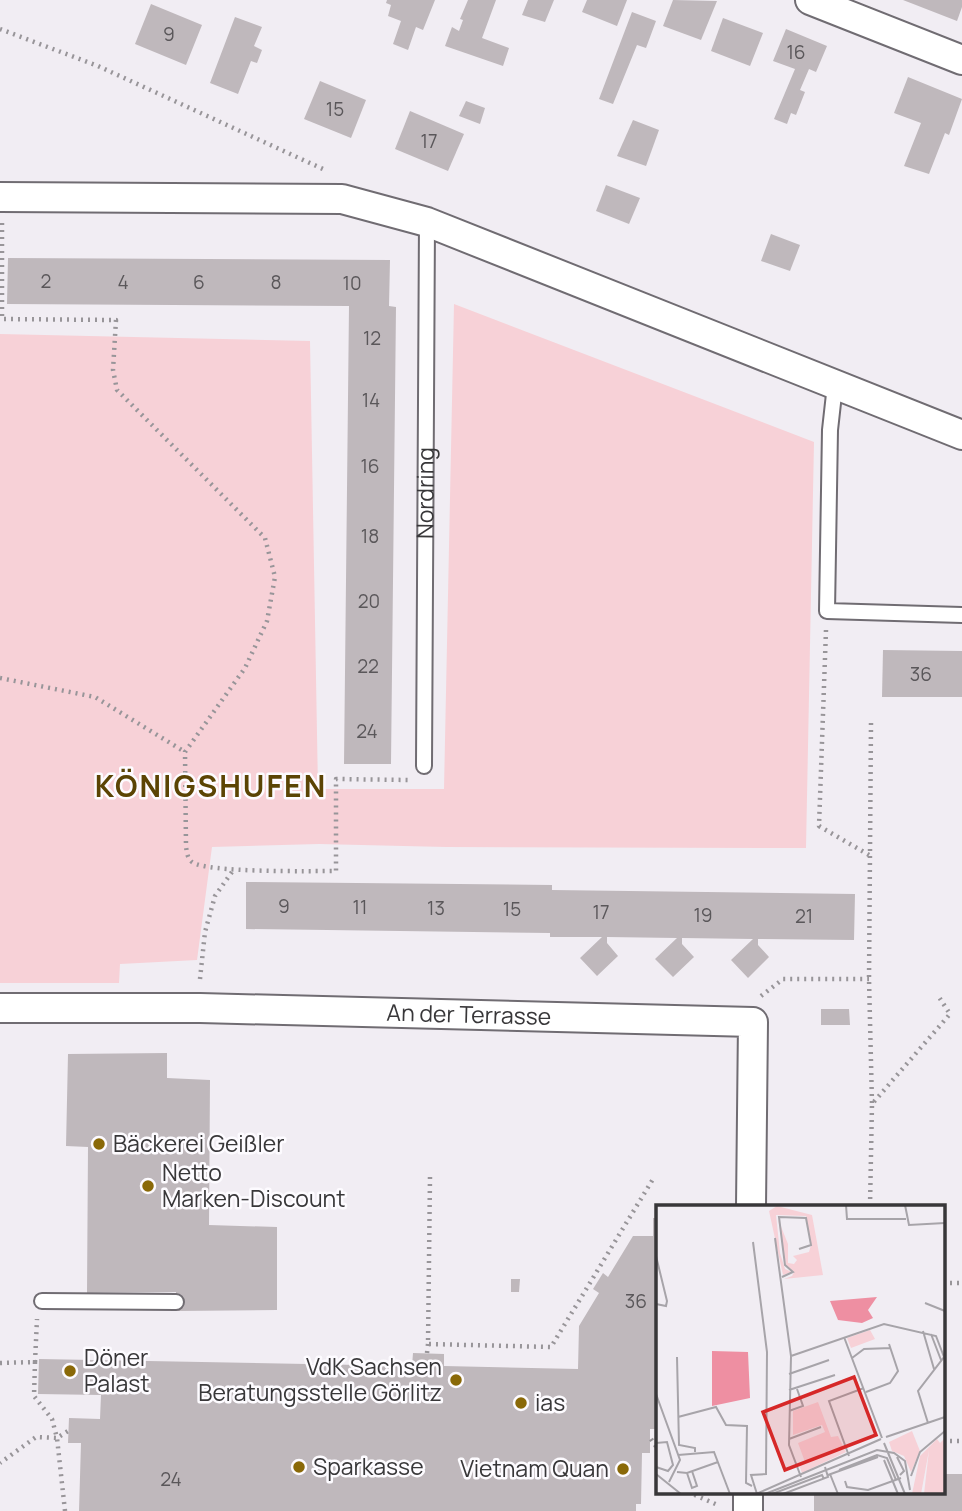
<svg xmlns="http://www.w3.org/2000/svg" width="962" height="1511" viewBox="0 0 962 1511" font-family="Manrope,sans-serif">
<rect width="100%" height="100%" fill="#f1edf3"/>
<!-- green -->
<path fill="#f7d1d7" d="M454,304l360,138 -8,406 -360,-1 -127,-3 -107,3 -15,113 -77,4 -1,19h-119v-649l310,7 8,448h126z"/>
<!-- building -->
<g fill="#bfb8bc">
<path d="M387,0h48l-12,30 -7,-3 -8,23 -15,-6 8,-23 -13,-5 3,-11 -5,-2z"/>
<path d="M468,0h28l-14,38 27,10 -6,18 -58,-20 7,-19 7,4 4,-11 -3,-1z"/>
<path d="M528,0h26l-9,22 -23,-7z"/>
<path d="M587,0h40l-10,26 -35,-14z"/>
<path d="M673,0l44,1 -16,39 -38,-14z"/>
<path d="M903,0h59v7l-5,14z"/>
<path d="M151,4l51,21 -16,40 -51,-21z"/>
<path d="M632,12l24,9 -10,27 -9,-3 -24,59 -14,-5z"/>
<path d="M235,17l27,10 -8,19 8,4 -5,13 -6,-2 -13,33 -28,-11z"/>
<path d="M723,18l40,15 -13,33 -39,-15z"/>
<path d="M786,29l41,17 -11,26 -7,-3 -9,21 5,2 -9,23 -5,-2 -4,11 -13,-5 21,-50 -22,-8z"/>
<path d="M908,77l54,22 -13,36 -4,-2 -16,41 -25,-8 17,-43 -27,-10z"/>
<path d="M320,81l46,19 -15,38 -47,-19z"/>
<path d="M466,101l19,7 -5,16 -21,-8z"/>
<path d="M410,111l54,23 -16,37 -53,-22z"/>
<path d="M633,120l26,10 -13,36 -29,-10z"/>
<path d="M606,185l34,13 -11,26 -33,-13z"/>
<path d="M771,234l29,11 -10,26 -29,-10z"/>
<path d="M8,258l382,2 -1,46 7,1 -5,457h-47l5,-458 -342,-2z"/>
<path d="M883,650l79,1v46h-80z"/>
<path d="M246,882l306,3v5l303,4 -1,46 -96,-1v6l11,12 -21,21 -17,-18 22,-21 -71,-1v6l12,13 -21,20 -18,-18 22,-21 -70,-1v6l11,13 -21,20 -17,-18 22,-21h-52v-4l-304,-4z"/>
<path d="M821,1009h28l1,16h-29z"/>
<path d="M167,1053v25l43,2 -1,145 68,2v83l-101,1v-19l-89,1 1,-146 -22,-1 2,-92z"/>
<path d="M653,1218h4v211h-7v24h-8l-1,51h-5v7h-557l2,-68h-13l1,-25 31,1 1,-24 -63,-1 1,-35 373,7 1,-13 31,1v12l134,3 1,-43 20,-33 -6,-4 10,-16 5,4 25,-41h20z"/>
<path d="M511,1279h9l-1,13h-8z"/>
<path d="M943,1474h19v37h-148v-19h129z"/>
</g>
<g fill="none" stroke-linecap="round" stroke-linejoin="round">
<defs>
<g id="service">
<path d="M835,385l-5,45 -3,181 135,4"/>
<path id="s1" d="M424,766l3,-544"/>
<path d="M42,1301l134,1"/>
</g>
<g id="minor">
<path d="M810,0l152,60"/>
<path d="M0,197l342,2 85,23 535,213"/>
<path id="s2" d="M0,1008h200l553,14 -2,184"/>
<path d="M748,1511v-19"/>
</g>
</defs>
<!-- service casing -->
<use href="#service" stroke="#706c72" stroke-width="18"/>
<!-- minor casing -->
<use href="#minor" stroke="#706c72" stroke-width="32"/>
<!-- path -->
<g stroke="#989599" stroke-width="4.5" stroke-dasharray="2 5" stroke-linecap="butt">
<path d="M0,29l98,37 225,103"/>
<path d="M2,223v96l114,1 -3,50 4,20 148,148 10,39 -8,44 -22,47 -60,84 1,95c1,5 1,11 6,15 15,11 120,9 144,9v-92l72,1"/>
<path d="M826,630l-7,196 50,29"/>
<path d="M0,678l95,19 90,55"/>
<path d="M871,723l-2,256 3,125"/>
<path d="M200,979l5,-47 10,-36 19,-27"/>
<path d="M761,996l22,-17h86"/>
<path d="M430,1177l-2,167 123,3 102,-168"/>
<path d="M870,1206l2,-102 78,-90 -13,-20"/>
<path d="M943,1283h19"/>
<path d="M427,1353l1,-9"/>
<path d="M35,1362l2,-43"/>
<path d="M0,1363l35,-1 -1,34 18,23 5,19 -21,-1 -36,26"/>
<path d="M651,1439l6,9"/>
<path d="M943,1441h19"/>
<path d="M688,1492l32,14"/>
<path d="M65,1511l-8,-73 11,-7"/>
</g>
<!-- service -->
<use href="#service" stroke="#fff" stroke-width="14"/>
<!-- minor -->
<use href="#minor" stroke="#fff" stroke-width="28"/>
</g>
<!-- markers -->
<g fill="#8a6908" stroke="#fdfbff" stroke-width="2.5">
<circle cx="99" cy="1144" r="7"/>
<circle cx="148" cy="1186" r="7"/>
<circle cx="70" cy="1371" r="7"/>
<circle cx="456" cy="1380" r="7"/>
<circle cx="521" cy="1403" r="7"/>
<circle cx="299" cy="1467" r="7"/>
<circle cx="623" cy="1469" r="7"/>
</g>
<g text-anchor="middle" stroke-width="5" stroke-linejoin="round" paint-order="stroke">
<!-- number labels -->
<g font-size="19" fill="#5a575a">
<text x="169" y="41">9</text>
<text x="796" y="59">16</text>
<text x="335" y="116">15</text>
<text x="429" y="148">17</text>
<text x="46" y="288">2</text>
<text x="123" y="289">4</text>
<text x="199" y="289">6</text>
<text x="276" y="289">8</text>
<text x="352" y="290">10</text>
<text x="372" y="345">12</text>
<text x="371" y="407">14</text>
<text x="370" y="473">16</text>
<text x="370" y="543">18</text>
<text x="369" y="608">20</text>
<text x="368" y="673">22</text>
<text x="921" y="681">36</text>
<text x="367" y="738">24</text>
<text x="284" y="913">9</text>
<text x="360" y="914">11</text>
<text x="436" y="915">13</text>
<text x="512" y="916">15</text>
<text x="601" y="919">17</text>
<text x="703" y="922">19</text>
<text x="804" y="923">21</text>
<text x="636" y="1308">36</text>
<text x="171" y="1486">24</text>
</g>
<!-- street labels -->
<g font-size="23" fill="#383739" stroke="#fdfbff">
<text dy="8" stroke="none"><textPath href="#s1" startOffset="273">Nordring</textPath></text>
<text dy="8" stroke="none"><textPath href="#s2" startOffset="469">An der Terrasse</textPath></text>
</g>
<!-- poi labels -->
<g font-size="23" fill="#383739" stroke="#fdfbff" text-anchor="start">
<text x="113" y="1152">Bäckerei Geißler</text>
<text x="162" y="1181">Netto<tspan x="162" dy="26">Marken-Discount</tspan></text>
<text x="84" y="1366">Döner<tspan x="84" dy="26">Palast</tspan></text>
<text x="442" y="1375" text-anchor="end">VdK Sachsen<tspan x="442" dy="26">Beratungsstelle Görlitz</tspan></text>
<text x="535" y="1411">ias</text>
<text x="313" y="1475">Sparkasse</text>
<text x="609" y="1477" text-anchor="end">Vietnam Quan</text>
</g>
<!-- district labels -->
<g font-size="30" font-weight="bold" letter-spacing="2" fill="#5b4404" stroke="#fdfbff">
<text x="211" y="797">KÖNIGSHUFEN</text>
</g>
</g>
<!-- overview -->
<g transform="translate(656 1205)">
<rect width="289" height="289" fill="#f1edf3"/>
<path d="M121,1l35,9 11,60 -39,4 8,-3 2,-4 -8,-7 -8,-46 10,25v19l6,1 3,-4 -4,-4 16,-4 2,-7 -5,-29 -30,-1 4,38 5,16 7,3 -9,3 -14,-64zM214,125l5,9 -24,9 -4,-10zM162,197l13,35 7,-1 8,16 -44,21 -3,-8 6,-3 -7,-19 27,-11 -3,-7 -29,10v-24zM256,226l8,20 -9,21 -7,-16 -12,-5 -3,-9zM289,233v56h-21l5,-44 -8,44h-9l8,-38 17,-17 3,4z" fill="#f7d1d7"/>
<path d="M221,92l-9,13 5,8 -11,5 -24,-3 -8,-19zM56,146l36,1 2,46 -38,8z" fill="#ee8fa2"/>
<path fill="none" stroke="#a7a4a9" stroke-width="2" d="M190,0l1,14h59M249,0l4,20 36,-2M119,33l16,118 -2,89 12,32M97,37l14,110 -1,122 -15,1 6,19M0,51l11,45 -1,5 -10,-2M126,72l11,-5 -8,-7 -6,-48 27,1 5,27 -12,4M269,98l20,8M267,126l11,38M275,129l10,26M188,132l38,101M135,151l93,-32 52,12 8,21 -26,34 10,32M21,152l2,88 16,3v4M196,153l12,-9 27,-1M133,169l40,-14M133,185l46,-15M210,187l24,-9 8,-12 -9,-27M0,189l24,66 -11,22M133,206l14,-5 -6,-17M22,212l38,-10 10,18 21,1 -1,57 6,3M230,232l59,-20M133,234l32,-12M0,238l11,-1 6,23 -5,6 -12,-4M228,238l21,51M22,250l36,-3 16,42M193,251l-20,-55 35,-13M241,252l7,14 -4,4M228,255l14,34M183,265l38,-15 10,3 9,22M21,267l10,1 31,-11M31,268l5,15 5,-2 -5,-15M0,269l25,20M174,269l8,20M172,270l50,-18M255,271l9,-24 25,-21M189,276l2,6 21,3 33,-12M100,289l125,-55M109,289l112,-44 17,3 11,8 5,29M116,289l50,-19 2,4M127,289l45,-17 -3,-10"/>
<path fill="#d62828" fill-opacity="0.15" stroke="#d62828" stroke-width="3.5" d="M198,172l22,58 -91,35 -22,-58z"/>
<rect width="289" height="289" fill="none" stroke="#383739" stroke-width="3.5"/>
</g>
</svg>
